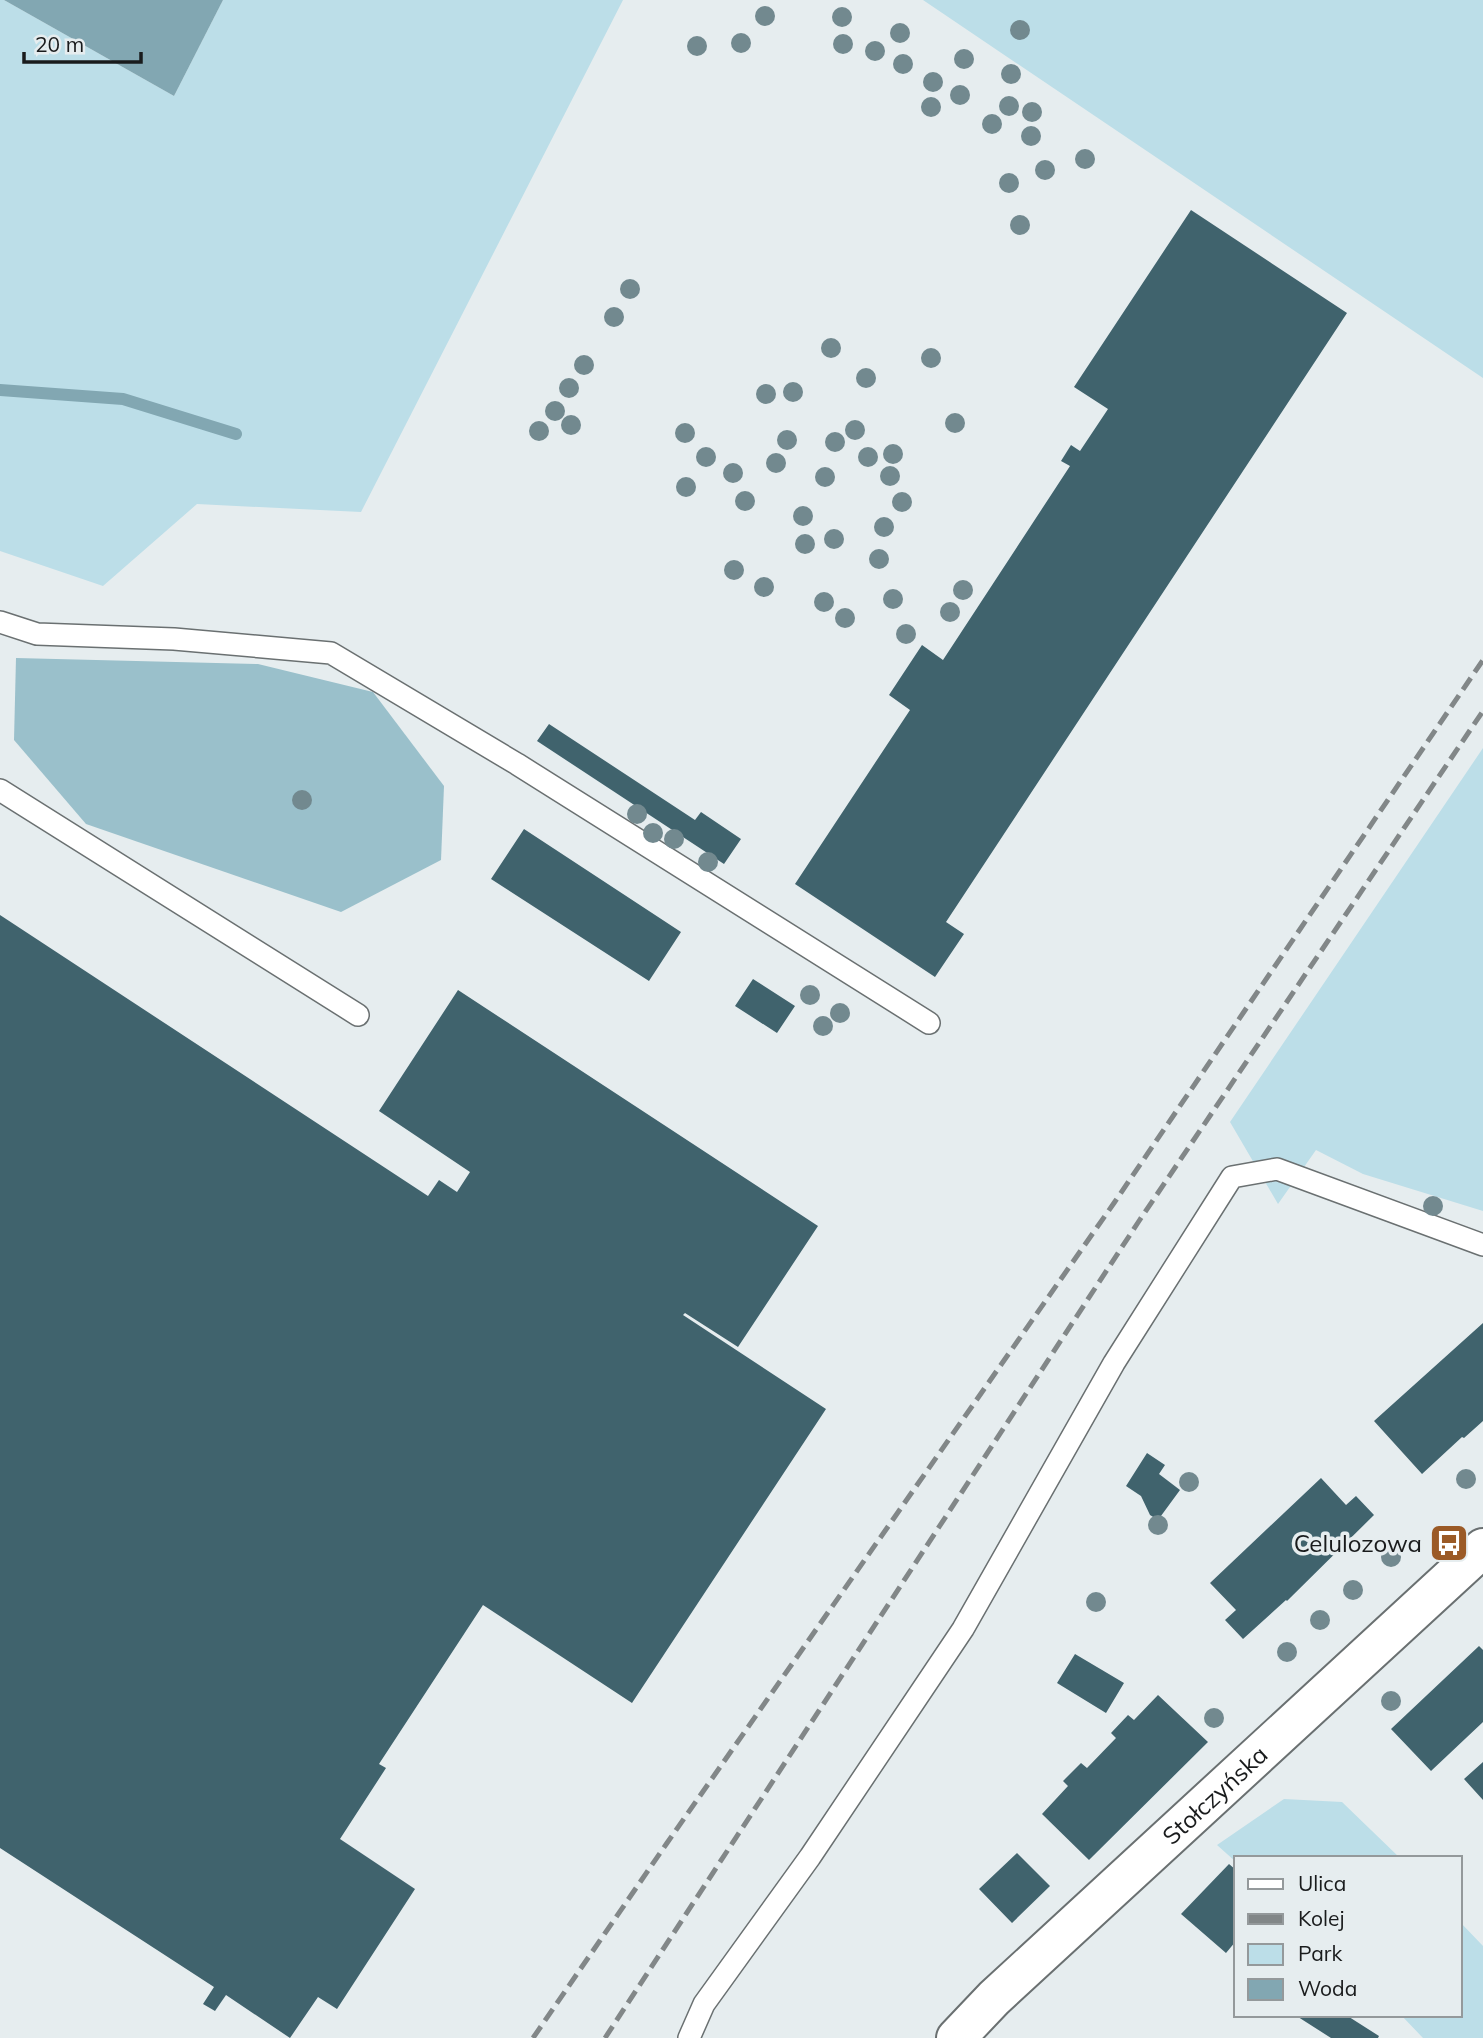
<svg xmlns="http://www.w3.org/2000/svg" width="1483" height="2038" font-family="Mulish,sans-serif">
	<rect width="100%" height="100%" fill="#e6edef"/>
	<path fill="#bcdee8" d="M0,0H4L174,96L223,0H623L361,512L197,504L103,586L0,551Z
		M923,0H1483V378Z
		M1483,748V1211L1363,1174L1316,1150L1278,1204L1230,1122Z
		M1284,1799L1342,1802L1400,1858H1236V1862L1217,1845Z
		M1460,1922L1483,1946V2038H1423L1401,2015H1460Z"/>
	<path fill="#9ac0cb" d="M16,658L258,664L373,692L444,786L441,860L341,912L86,824L14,740Z"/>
	<path fill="#82a7b2" d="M4,0H223L174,96Z"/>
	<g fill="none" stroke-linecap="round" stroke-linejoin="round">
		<path stroke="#82a7b2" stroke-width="12" d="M0,390L123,399L236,434"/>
	</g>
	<path fill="#40636d" d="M1191,210L1347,313L946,922L964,934L935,977L795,884L910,710L889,695L922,645L943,660L1070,466L1061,461L1071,445L1080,451L1108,409L1074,387Z
		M549,724L695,820L701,812L741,839L724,864L537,741Z
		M524,829L681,932L649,981L491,879Z
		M0,915L428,1196L439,1180L457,1192L470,1172L379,1111L458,990L818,1226L738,1347L685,1313L683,1315L826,1409L632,1703L483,1605L379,1764L386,1768L340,1839L415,1889L337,2009L318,1997L290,2038L226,1995L215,2011L203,2004L214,1987L0,1848Z
		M753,979L795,1006L777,1033L735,1006Z
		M1483,1323V1421L1464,1438L1462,1437L1422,1474L1374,1421Z
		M1147,1453L1165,1465L1159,1474L1180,1490L1158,1520L1150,1515L1141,1496L1126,1486Z
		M1321,1478L1346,1505L1356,1496L1374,1515L1287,1601L1286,1600L1243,1639L1225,1620L1236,1610L1210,1583Z
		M1479,1646L1483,1650V1722L1431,1771L1391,1729Z
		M1075,1654L1124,1683L1106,1713L1057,1683Z
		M1158,1695L1208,1742L1089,1860L1042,1814L1068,1786L1063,1781L1081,1763L1087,1768L1116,1738L1111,1733L1128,1715L1134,1720Z
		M1483,1762V1800L1464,1779Z
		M1017,1853L1050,1886L1012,1923L979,1889Z
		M1229,1864L1236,1870V1941L1226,1953L1181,1914Z
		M1295,2015H1346L1379,2036L1378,2038H1331Z"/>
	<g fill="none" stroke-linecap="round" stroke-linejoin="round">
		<g stroke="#6a7071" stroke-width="24">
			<path id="service" d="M0,622L37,634L174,639L331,653L517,764L929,1023
				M0,790L358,1015
				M689,2038L704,2004L810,1857L963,1629L1114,1363L1232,1177L1277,1169L1483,1245"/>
		</g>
		<g stroke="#6a7071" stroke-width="42">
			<g id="tertiary">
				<path id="s1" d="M956,2038L994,1998L1483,1548"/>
			</g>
		</g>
		<use href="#service" stroke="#fff" stroke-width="21"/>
		<use href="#tertiary" stroke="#fff" stroke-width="38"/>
		<path stroke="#828788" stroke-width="5" stroke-dasharray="14 7" stroke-linecap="butt" d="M533,2038L667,1843L1114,1203L1483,660
			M605,2038L1139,1221L1483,711"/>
	</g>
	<g fill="#72898f">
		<circle cx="765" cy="16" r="10"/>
		<circle cx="842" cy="17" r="10"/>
		<circle cx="1020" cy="30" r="10"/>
		<circle cx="900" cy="33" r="10"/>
		<circle cx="741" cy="43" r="10"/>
		<circle cx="843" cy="44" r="10"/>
		<circle cx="697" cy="46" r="10"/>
		<circle cx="875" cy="51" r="10"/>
		<circle cx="964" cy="59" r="10"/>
		<circle cx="903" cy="64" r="10"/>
		<circle cx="1011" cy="74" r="10"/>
		<circle cx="933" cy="82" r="10"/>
		<circle cx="960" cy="95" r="10"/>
		<circle cx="1009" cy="106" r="10"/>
		<circle cx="931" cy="107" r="10"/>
		<circle cx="1032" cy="112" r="10"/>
		<circle cx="992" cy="124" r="10"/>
		<circle cx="1031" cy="136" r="10"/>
		<circle cx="1085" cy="159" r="10"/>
		<circle cx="1045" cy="170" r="10"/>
		<circle cx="1009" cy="183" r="10"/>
		<circle cx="1020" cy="225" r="10"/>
		<circle cx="630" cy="289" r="10"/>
		<circle cx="614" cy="317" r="10"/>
		<circle cx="831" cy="348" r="10"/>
		<circle cx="931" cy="358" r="10"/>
		<circle cx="584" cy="365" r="10"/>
		<circle cx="866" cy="378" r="10"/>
		<circle cx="569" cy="388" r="10"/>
		<circle cx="793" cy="392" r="10"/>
		<circle cx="766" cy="394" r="10"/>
		<circle cx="555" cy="411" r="10"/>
		<circle cx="955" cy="423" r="10"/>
		<circle cx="571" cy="425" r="10"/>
		<circle cx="855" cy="430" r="10"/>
		<circle cx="539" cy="431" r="10"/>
		<circle cx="685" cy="433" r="10"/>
		<circle cx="787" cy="440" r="10"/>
		<circle cx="835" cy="442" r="10"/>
		<circle cx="893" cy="454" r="10"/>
		<circle cx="706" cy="457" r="10"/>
		<circle cx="868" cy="457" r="10"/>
		<circle cx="776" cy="463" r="10"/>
		<circle cx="733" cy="473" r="10"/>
		<circle cx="890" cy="476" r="10"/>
		<circle cx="825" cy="477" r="10"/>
		<circle cx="686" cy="487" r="10"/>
		<circle cx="745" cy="501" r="10"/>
		<circle cx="902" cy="502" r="10"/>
		<circle cx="803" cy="516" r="10"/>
		<circle cx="884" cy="527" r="10"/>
		<circle cx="834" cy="539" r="10"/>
		<circle cx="805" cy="544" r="10"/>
		<circle cx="879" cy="559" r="10"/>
		<circle cx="734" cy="570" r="10"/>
		<circle cx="764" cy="587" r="10"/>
		<circle cx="963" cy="590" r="10"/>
		<circle cx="893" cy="599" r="10"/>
		<circle cx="824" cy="602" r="10"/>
		<circle cx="950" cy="612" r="10"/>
		<circle cx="845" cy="618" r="10"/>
		<circle cx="906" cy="634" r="10"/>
		<circle cx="302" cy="800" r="10"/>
		<circle cx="637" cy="814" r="10"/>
		<circle cx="653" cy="833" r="10"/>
		<circle cx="674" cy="839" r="10"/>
		<circle cx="708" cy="862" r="10"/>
		<circle cx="810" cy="995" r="10"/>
		<circle cx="840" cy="1013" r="10"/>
		<circle cx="823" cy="1026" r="10"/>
		<circle cx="1433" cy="1206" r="10"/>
		<circle cx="1466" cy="1479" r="10"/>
		<circle cx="1189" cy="1482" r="10"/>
		<circle cx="1158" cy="1525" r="10"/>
		<circle cx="1391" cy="1557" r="10"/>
		<circle cx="1353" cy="1590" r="10"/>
		<circle cx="1096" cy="1602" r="10"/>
		<circle cx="1320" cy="1620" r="10"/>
		<circle cx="1287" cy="1652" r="10"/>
		<circle cx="1391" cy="1701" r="10"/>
		<circle cx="1214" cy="1718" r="10"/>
	</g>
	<defs>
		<g id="bus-square" transform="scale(2.0125)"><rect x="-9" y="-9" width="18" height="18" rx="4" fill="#9b5a26" stroke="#e6edef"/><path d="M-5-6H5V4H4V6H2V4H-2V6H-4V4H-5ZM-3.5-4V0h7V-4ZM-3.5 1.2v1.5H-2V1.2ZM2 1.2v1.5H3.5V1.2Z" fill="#fff"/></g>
	</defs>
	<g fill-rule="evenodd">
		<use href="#bus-square" x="1449" y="1543"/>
	</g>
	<g text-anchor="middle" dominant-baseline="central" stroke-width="7" stroke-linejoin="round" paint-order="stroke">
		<g font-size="24" fill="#191b1c" stroke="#e6edef" text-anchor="end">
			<text x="1422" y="1543">Celulozowa</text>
		</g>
		<g font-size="24" fill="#191b1c" stroke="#e6edef">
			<text stroke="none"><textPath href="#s1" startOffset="355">Stołczyńska</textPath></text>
		</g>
	</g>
	<rect x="1234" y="1856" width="228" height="161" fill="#e6edef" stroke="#94999b" stroke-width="2"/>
	<rect x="1248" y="1879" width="35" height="10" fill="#ffffff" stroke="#94999b" stroke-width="2"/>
	<text x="1298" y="1891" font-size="21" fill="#191b1c">Ulica</text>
	<rect x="1248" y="1914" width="35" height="10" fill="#828788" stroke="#94999b" stroke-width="2"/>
	<text x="1298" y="1926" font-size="21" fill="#191b1c">Kolej</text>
	<rect x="1248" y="1944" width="35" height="21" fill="#bcdee8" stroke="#94999b" stroke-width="2"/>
	<text x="1298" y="1961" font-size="21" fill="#191b1c">Park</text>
	<rect x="1248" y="1979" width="35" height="21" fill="#82a7b2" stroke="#94999b" stroke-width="2"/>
	<text x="1298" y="1996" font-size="21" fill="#191b1c">Woda</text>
	<path d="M24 52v10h117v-10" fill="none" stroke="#191b1c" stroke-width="3.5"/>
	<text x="35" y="52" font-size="21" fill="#191b1c" stroke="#e6edef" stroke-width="5" paint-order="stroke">20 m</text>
</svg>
